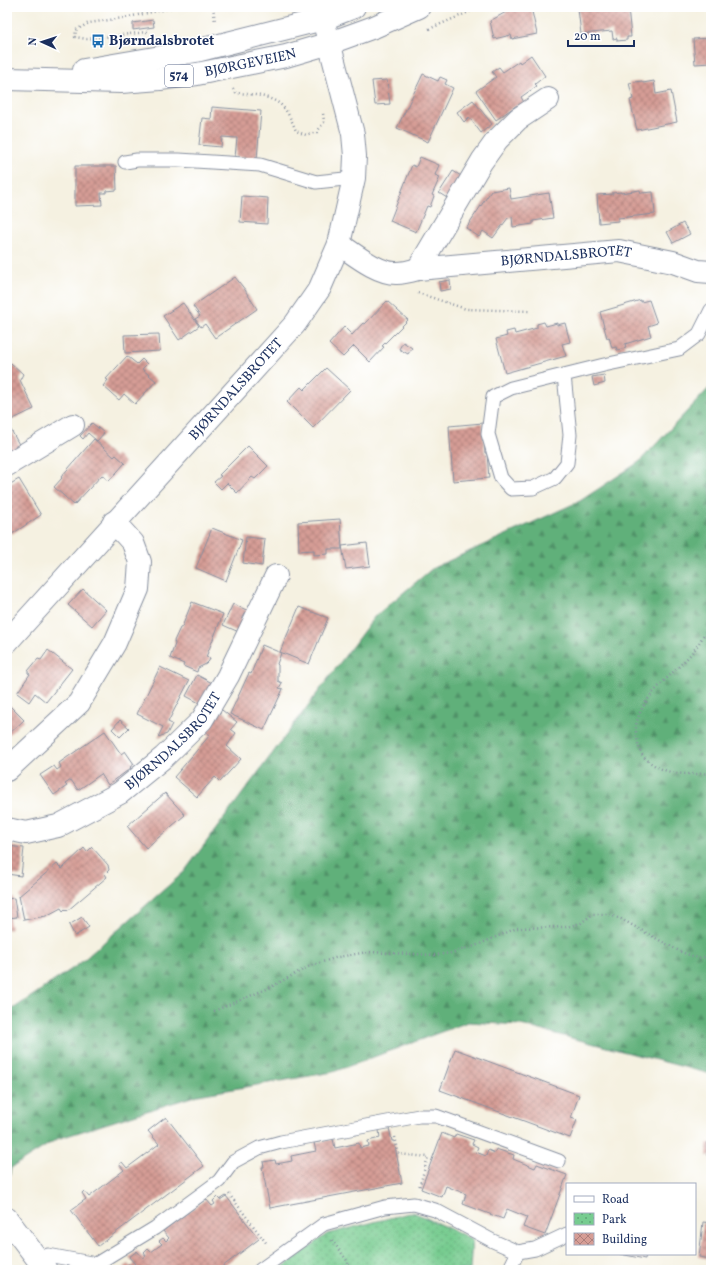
<svg xmlns="http://www.w3.org/2000/svg" width="718" height="1277" font-family="Vollkorn,serif">
	<defs>
		<pattern id="forest-firs" width="22" height="20" patternUnits="userSpaceOnUse"><rect width="22" height="20" fill="#61b07a"/><path d="M5 1l3.5 6h-7zM16 11l3.5 6h-7z" fill="#4f9067"/></pattern>
		<pattern id="park-dots" width="8" height="8" patternUnits="userSpaceOnUse"><rect width="8" height="8" fill="#77cc90"/><path d="M2 2h.1M6 6h.1" fill="none" stroke="#61a679" stroke-width="1.8" stroke-linecap="round"/></pattern>
		<pattern id="building-cross-hatch" width="8" height="8" patternUnits="userSpaceOnUse"><rect width="8" height="8" fill="#d69d95"/><path d="M0 0l8 8M0 8l8-8" fill="none" stroke="#ad807d"/></pattern>
	</defs>
	<rect width="100%" height="100%" fill="#fff"/>
	<filter id="ink" filterUnits="userSpaceOnUse"><feTurbulence type="fractalNoise" baseFrequency=".025" numOctaves="2"/><feDisplacementMap in="SourceGraphic" scale="8" xChannelSelector="R" yChannelSelector="G"/><feConvolveMatrix kernelMatrix="1 2 1 2 8 2 1 2 1" color-interpolation-filters="sRGB"/></filter>
	<filter id="wash" filterUnits="userSpaceOnUse"><feTurbulence type="fractalNoise" baseFrequency=".012" numOctaves="4" result="noise"/><feDisplacementMap in="SourceGraphic" scale="16" xChannelSelector="R" yChannelSelector="G"/><feGaussianBlur stdDeviation="0.9" result="paint"/><feColorMatrix in="noise" values="0 0 0 0 0 0 0 0 0 0 0 0 0 0 0 0 0 1.4 0 .05"/><feComposite in="paint" operator="in"/></filter>
	<g filter="url(#wash)">
		<rect width="100%" height="100%" fill="#f5f1e1"/>
		<path fill="url(#forest-firs)" stroke="#3e706c" d="M711,386V1074L521,1025L468,1022L333,1072L198,1095L57,1139L11,1168L7,1188V1013L79,964L184,872L374,617L433,568L580,501L639,462Z"/>
		<path fill="url(#park-dots)" stroke="#497e77" d="M413,1212L472,1239L470,1270H279L327,1234Z"/>
		<g id="blocks">
			<path fill="url(#building-cross-hatch)" d="M522,7H531L537,34L512,39L511,35L494,39L490,21L506,12V11Z
				M600,7H628L631,37H627V40L617,41V38L613,39L612,31L581,34L578,9Z
				M153,20L154,27L133,30V23Z
				M711,38V63L695,64L693,39Z
				M531,55L545,76L535,84L537,86L521,97L526,106L520,110L517,105L496,120L476,91L496,77L492,72L499,67L503,72L519,61L520,63Z
				M423,74L438,81L440,77L447,80L445,84L453,88L428,142L397,128Z
				M387,80L390,104L375,105L372,81Z
				M642,81L643,83L654,81L656,94L671,91L677,122L637,130L630,100L633,99L629,83Z
				M473,100L492,124L481,133L469,117L464,122L457,112Z
				M212,107L261,111L257,159L235,157L237,138L222,137L221,147L199,145L202,118L211,119Z
				M420,157L439,165L435,175L440,177L432,195L434,196L430,207L427,206L416,232L390,221L412,165L416,167Z
				M75,166H116L117,190L106,191V193H101L102,205L75,206Z
				M453,171L466,179L452,201L439,193Z
				M509,188L511,199L549,193L553,218L533,221V224L513,227L512,217L508,218L493,238L483,231L479,237L466,228L491,191Z
				M640,190L641,193L653,192L655,214L618,218V221L599,223L597,195L613,194L612,193L621,192V193Z
				M242,196L268,198L267,224L240,222Z
				M683,223L690,234L673,243L667,232Z
				M235,277L246,291V292L257,309L215,338L205,324L201,327L195,319L200,316L193,306Z
				M450,280L451,289L440,291L439,282Z
				M641,300V302L649,300L657,323L648,326L651,336L625,344L626,348L617,350L616,347L612,348L609,337L607,338L600,312Z
				M387,301L408,320L382,346L384,347L370,362L354,346L343,357L329,344L344,327L352,335L363,323L365,324Z
				M183,303L199,326L179,340L163,316Z
				M544,322L546,326L557,323V325L565,323L570,342L562,344L566,356L505,373L496,339L507,336L506,332L514,330L515,334L537,328V324Z
				M159,334L160,351L125,353L124,335Z
				M403,342L412,348L408,354L399,349Z
				M127,356L137,364L142,359L147,364L142,369L156,381L135,404L124,394L119,400L103,386L108,380L106,379Z
				M11,363L23,374L20,380L34,409L7,422V367Z
				M326,368L350,390L313,428L287,402L301,387L304,390Z
				M604,375L605,383L594,386L592,377Z
				M92,423L104,433L97,441L88,433L83,439L80,436Z
				M483,423L485,453H487L489,478L453,481L449,426Z
				M11,430L22,450L7,458V432Z
				M94,439L114,457L116,455L125,463L109,481L102,475L74,505L54,487L62,478L61,477Z
				M248,446L268,466L255,479L252,477L237,493L227,483L221,489L214,482L221,476L219,475Z
				M19,479L41,515L12,534L7,527V486Z
				M340,519L342,549H328V554L314,555V550L299,551L298,522Z
				M212,528L242,540L226,581L196,568Z
				M246,537L265,539L262,566L243,563Z
				M367,543L370,566L346,569L342,546Z
				M83,589L106,610L92,626L68,605Z
				M192,602L223,614L206,657L210,658L209,661L206,664L198,668L197,672L183,666L184,664L170,658L175,644L174,641L180,628L182,627Z
				M233,604L251,612L241,633L223,625Z
				M299,607L328,618L309,664L280,652Z
				M262,645L281,653L277,664L278,665V681L282,683L279,688L283,689L264,730L230,714L249,673L251,674Z
				M48,650L72,669L46,702L35,693L29,702L17,693L30,674L28,673V671L38,659L41,660Z
				M160,667L189,681L168,722L172,724L167,734L158,737L163,727L137,714Z
				M197,675L214,684L203,705L186,696Z
				M7,703L24,720L7,736Z
				M222,710L237,722L231,729L236,733L227,746L241,759L220,782L215,777L197,797L174,777L210,735L205,731Z
				M120,720L129,728L120,737L112,729Z
				M105,731L121,754L125,751L134,764L130,767L131,768L108,785L101,774L78,790L71,780L65,784L67,786L54,795L40,775L54,766L57,770L61,767L59,763Z
				M165,793L185,815L146,848L127,826Z
				M8,846L24,848L21,876L7,874Z
				M92,847L108,865L109,870L105,874L107,877L67,911L65,909L63,911L61,908L46,916L24,920L19,896L57,864L62,869L84,848L87,852Z
				M14,898L17,917L9,918L11,929L7,930V899Z
				M82,917L89,927L75,936L69,925Z
				M455,1049L579,1095L571,1118L577,1120L570,1138L440,1090Z
				M166,1117L204,1166L98,1246L71,1210L86,1199L82,1193L84,1191L89,1197L124,1170L119,1164L122,1162L127,1168L159,1144L148,1131Z
				M389,1128L392,1141H394L402,1183L270,1208L262,1167H264L263,1162L275,1160L276,1164L292,1161L291,1156L316,1151L314,1143L333,1139L335,1148L359,1143L360,1148L369,1146L368,1141L380,1138L379,1130Z
				M442,1133L454,1138L456,1134L474,1140L472,1144L478,1147L476,1152L486,1156L488,1150L495,1153L496,1149L514,1155L513,1159L535,1168L537,1164L567,1175L545,1235L523,1227L527,1217L507,1209L503,1219L463,1204L466,1194L446,1186L442,1197L421,1189Z
				M707,1143H711V1156H707Z
				M226,1196L259,1239L218,1270H127L124,1267L129,1264L131,1267L135,1264L129,1257L137,1251L143,1258L146,1256L144,1253L148,1249L151,1252L162,1244L159,1241L163,1238L166,1241L169,1238L163,1231L206,1199L212,1206L215,1204L213,1201L217,1197L220,1200Z
				M703,1222L711,1223V1259L699,1257Z
				M620,1254H646L645,1259Z"/>
		</g>
	</g>
	<g filter="url(#ink)">
		<use href="#blocks" fill-opacity="0" stroke="#8890a0" stroke-width="1"/>
		<g fill="none" stroke-linecap="round" stroke-linejoin="round">
			<g stroke="#8890a0" stroke-width="15">
				<path id="service" d="M125,162L137,160H179L260,165L316,182L354,178
					M564,375L570,435L567,463L555,478L533,488L511,489L501,478L488,434L491,411L493,397L511,388L604,365L679,349L699,334L711,310
					M518,1252L535,1249L567,1234
					M39,1260L48,1255L96,1264L155,1228L219,1181L233,1162L259,1148L281,1142L419,1116H436L559,1161
					M260,1270L324,1224L385,1207L414,1204L435,1210L493,1241L518,1252L509,1270"/>
			</g>
			<g stroke="#8890a0" stroke-width="24">
				<g id="minor">
					<path id="s1" d="M339,244C354,254 378,274 397,273C404,273 411,271 418,269L619,251L673,262L698,271L711,272"/>
					<path d="M418,269L482,161L497,140L518,119L548,99"/>
					<path d="M7,465L73,425"/>
					<path id="s2" d="M7,642L295,324L320,288L339,244L354,178L355,156L353,134L323,19"/>
					<path d="M7,770L79,703L115,643L138,589L140,562L133,543L114,522"/>
					<path id="s3" d="M7,829L26,833L58,826L120,793L164,757L202,720L228,676L276,576"/>
					<path d="M7,1219L46,1270"/>
				</g>
			</g>
			<g stroke="#8890a0" stroke-width="24">
				<g id="primary">
					<path d="M84,70L196,51L323,19L354,7"/>
					<path id="s4" d="M7,79L121,82L160,79L197,74L286,56L330,43L374,27L419,7"/>
				</g>
			</g>
			<path stroke="#8890a0" stroke-width="2.5" stroke-dasharray="1 3" stroke-linecap="butt" d="M213,7L215,22
				M429,29L469,12L476,7
				M147,32L87,39L75,37L76,30L89,23L123,18L177,7
				M233,89L236,93C249,94 265,95 277,102C286,107 292,121 296,131L306,135L317,132L324,122L323,113
				M418,293L466,309L529,311
				M711,621C705,633 699,645 690,655C670,678 629,705 637,739C639,747 639,752 645,758C664,776 687,775 711,773
				M214,1011L269,988L310,966L338,957L368,952L435,955L451,953L475,946L517,928L567,927L581,923L593,914H607L621,919L681,952L698,958L711,956
				M395,1137L399,1154L428,1157L419,1188
				M229,1194L267,1244
				M332,1240L348,1262V1270"/>
			<use href="#service" stroke="#fff" stroke-width="13"/>
			<use href="#minor" stroke="#fff" stroke-width="22"/>
			<use href="#primary" stroke="#fff" stroke-width="22"/>
		</g>
	</g>
	<defs>
		<g id="bus-bare" transform="scale(1.08)"><path d="M-5-6H5V4H4V6H2V4H-2V6H-4V4H-5ZM-3.5-4V0h7V-4ZM-3.5 1.2v1.5H-2V1.2ZM2 1.2v1.5H3.5V1.2Z" fill="#1f6fb2" stroke="#fff" stroke-width="2.5" paint-order="stroke"/></g>
	</defs>
	<g fill-rule="evenodd">
		<use href="#bus-bare" x="98" y="41"/>
	</g>
	<g text-anchor="middle" dominant-baseline="central" stroke-width="3" stroke-linejoin="round" paint-order="stroke">
		<rect fill="#fff" stroke="#5f6d8e" stroke-width="1" x="165" y="65" width="28" height="22" rx="3"/>
		<g font-size="13" font-weight="bold" fill="#1b2f5e">
			<text x="179" y="76">574</text>
		</g>
		<g font-size="14" font-weight="bold" fill="#1b2f5e" stroke="#fff" text-anchor="start">
			<text x="109" y="41">Bjørndalsbrotet</text>
		</g>
		<g font-size="14" fill="#1b2f5e" stroke="#fff">
			<text stroke="none"><textPath href="#s4" startOffset="245">BJØRGEVEIEN</textPath></text>
			<text stroke="none"><textPath href="#s1" startOffset="236">BJØRNDALSBROTET</textPath></text>
			<text stroke="none"><textPath href="#s2" startOffset="341">BJØRNDALSBROTET</textPath></text>
			<text stroke="none"><textPath href="#s3" startOffset="197">BJØRNDALSBROTET</textPath></text>
		</g>
	</g>
	<rect width="718" height="1277" fill="none" stroke="#fff" stroke-width="24"/>
	<rect x="566" y="1183" width="130" height="72" fill="#ffffff" stroke="#a4acbf"/>
	<rect x="574" y="1196" width="20" height="6" fill="#ffffff" stroke="#a4acbf"/>
	<text x="602" y="1203" font-size="12" fill="#1b2f5e">Road</text>
	<rect x="574" y="1213" width="20" height="12" fill="url(#park-dots)" stroke="#a4acbf"/>
	<text x="602" y="1223" font-size="12" fill="#1b2f5e">Park</text>
	<rect x="574" y="1233" width="20" height="12" fill="url(#building-cross-hatch)" stroke="#a4acbf"/>
	<text x="602" y="1243" font-size="12" fill="#1b2f5e">Building</text>
	<g transform="translate(42 42) rotate(273)" stroke="#ffffff" stroke-width="3" paint-order="stroke">
	<path d="M0-3L7 15L0 10L-7 15Z" fill="#1b2f5e"/>
	<text y="-6" font-size="11" font-weight="bold" text-anchor="middle" fill="#1b2f5e">N</text>
	</g>
	<path d="M568 40v6h66v-6" fill="none" stroke="#1b2f5e" stroke-width="2"/>
	<text x="574" y="40" font-size="12" fill="#1b2f5e" stroke="#ffffff" stroke-width="3" paint-order="stroke">20 m</text>
</svg>
